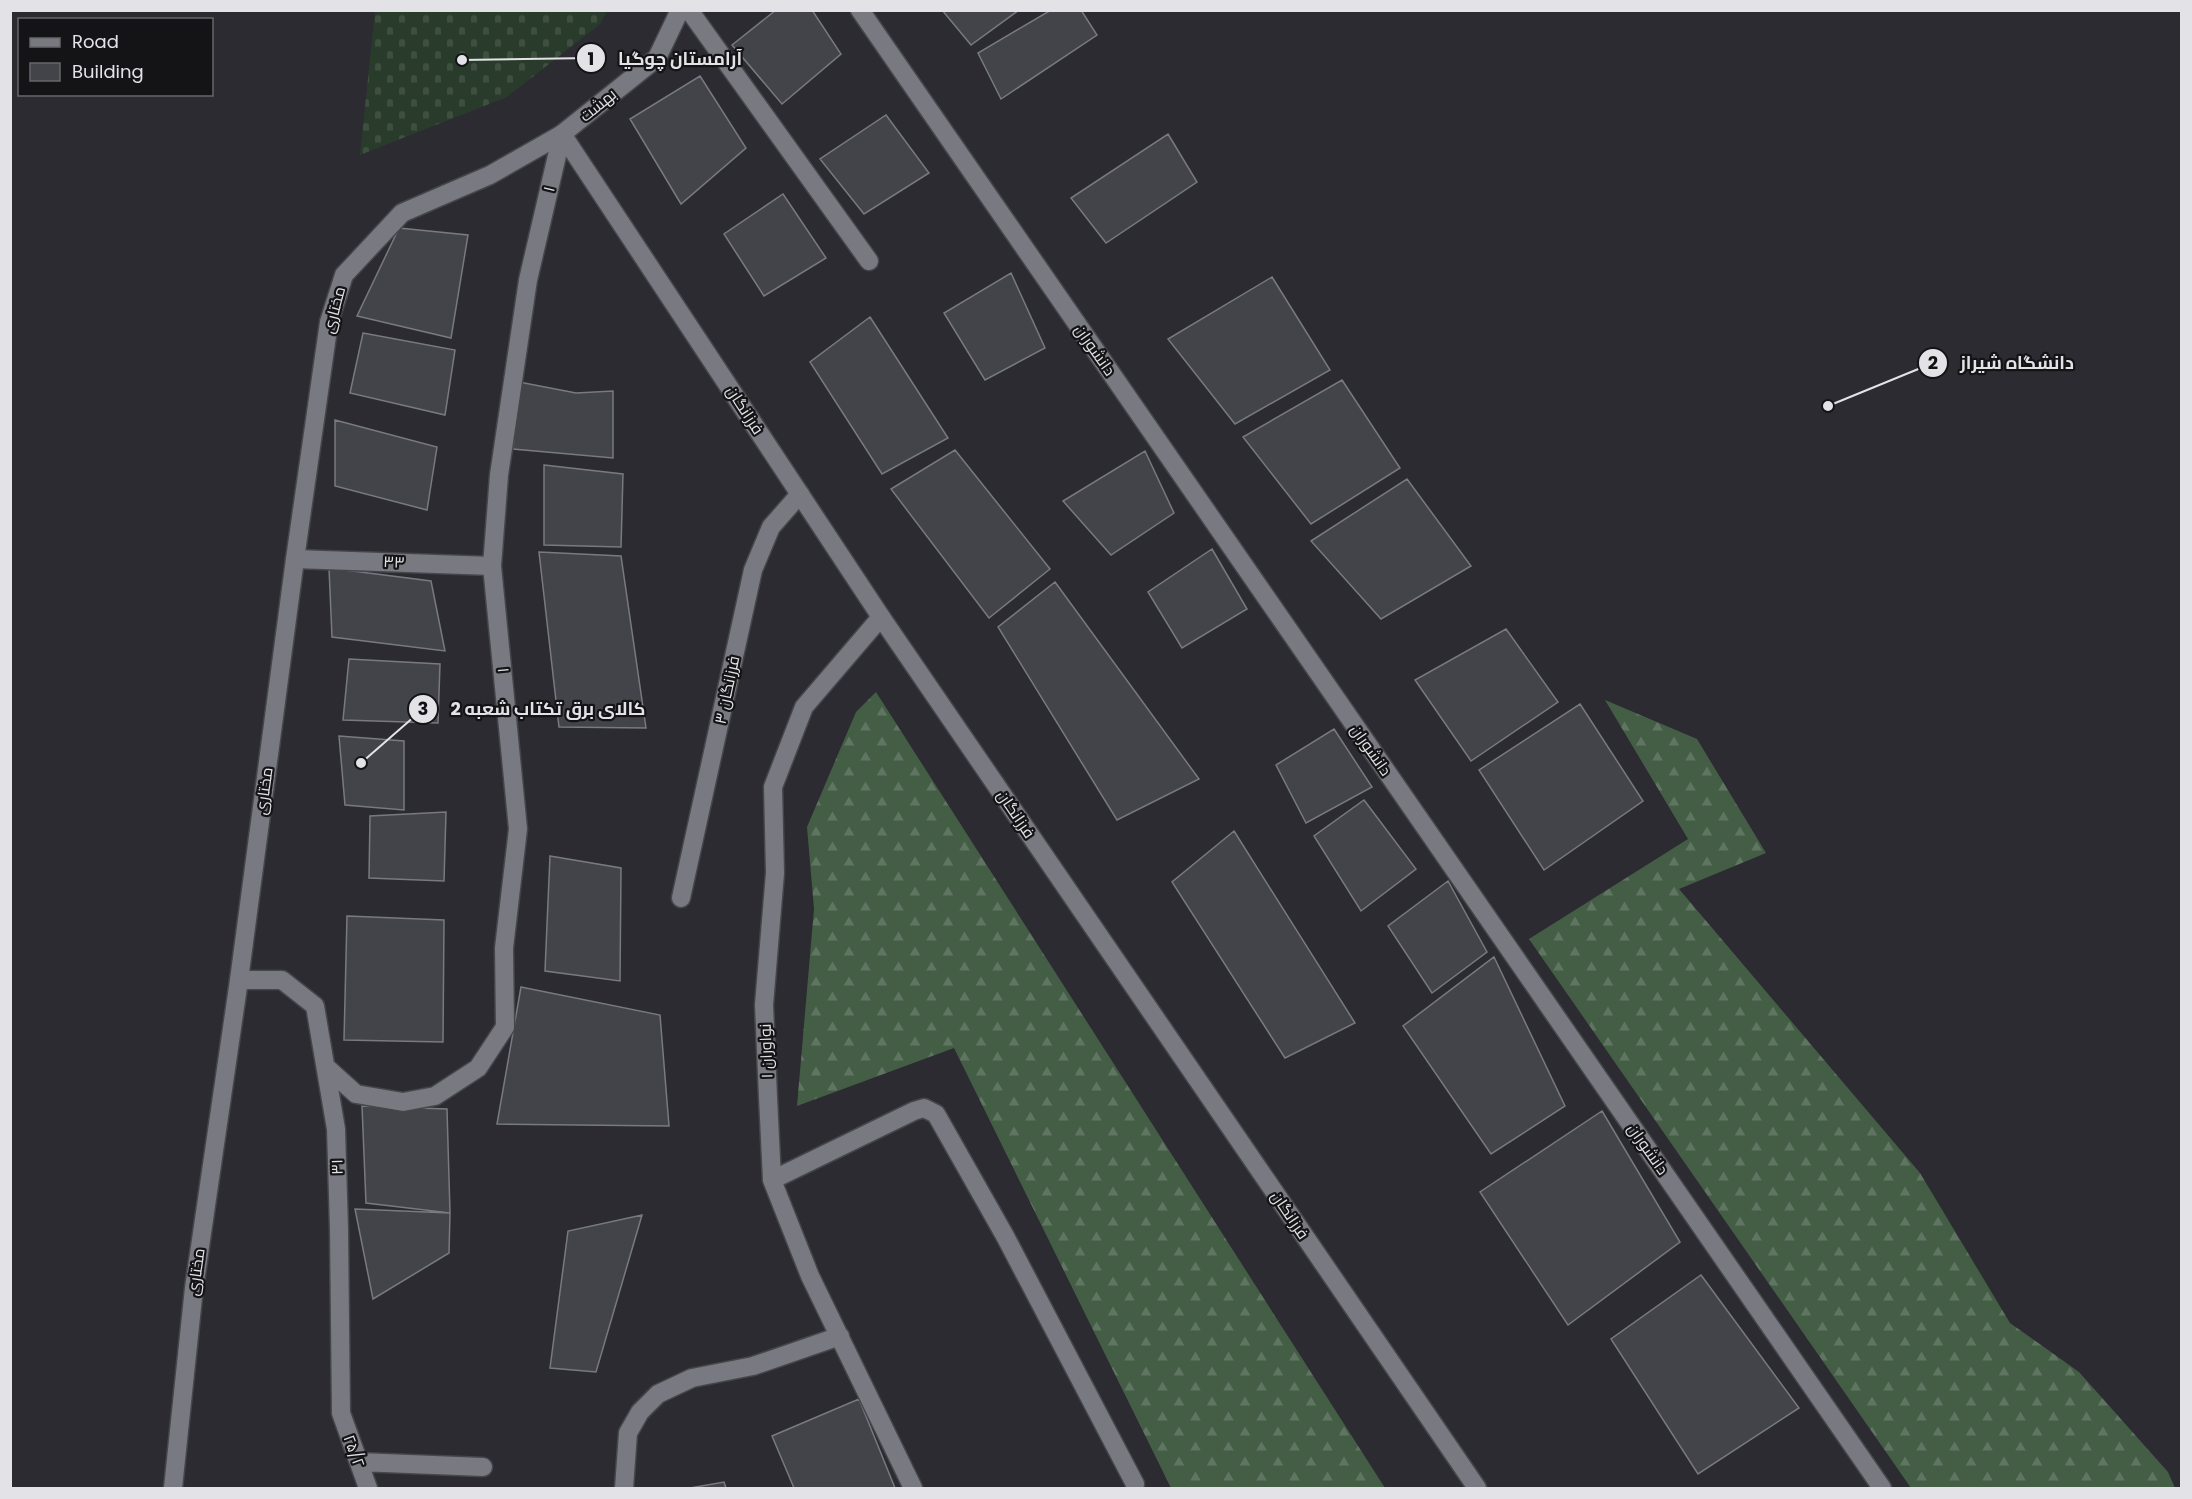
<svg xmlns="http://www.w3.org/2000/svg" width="2192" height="1499" font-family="Poppins,Cairo,sans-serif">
	<defs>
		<pattern id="forest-firs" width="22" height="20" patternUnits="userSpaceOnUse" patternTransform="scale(1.5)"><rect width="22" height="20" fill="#445e46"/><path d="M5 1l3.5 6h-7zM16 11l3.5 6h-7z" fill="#5f7561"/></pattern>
		<pattern id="cemetery-stones" width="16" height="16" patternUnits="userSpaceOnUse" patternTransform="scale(1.5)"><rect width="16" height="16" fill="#293c2b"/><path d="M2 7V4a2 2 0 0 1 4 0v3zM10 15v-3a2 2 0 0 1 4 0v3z" fill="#3e4f40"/></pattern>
	</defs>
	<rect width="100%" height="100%" fill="#2b2b31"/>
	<path fill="url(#forest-firs)" d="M876,692L1385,1488H1171L954,1048L797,1106L814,909L807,827L856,712Z
		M1605,700L1697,739L1766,853L1679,889L1920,1173L2010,1323L2079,1372L2168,1472L2175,1488H1911L1529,939L1688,839Z"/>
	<path fill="url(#cemetery-stones)" d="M375,10H607V11L600,24L507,97L360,155Z"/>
	<path fill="#43434a" stroke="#797a81" stroke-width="1.5" d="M776,10H812L841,54L782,104L732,45Z
		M942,10H1019L971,45Z
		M1051,10H1081L1097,35L1001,99L978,53Z
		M700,76L746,148L681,204L630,119Z
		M886,115L929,173L864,214L820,159Z
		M1168,134L1197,182L1106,243L1071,198Z
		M783,194L826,258L764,296L724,234Z
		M399,228L468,235L451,338L357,316Z
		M1011,273L1045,348L985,380L944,313Z
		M1272,277L1330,370L1235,424L1168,339Z
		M870,317L948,438L882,474L810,362Z
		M363,333L455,350L445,415L350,393Z
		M1342,380L1400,468L1311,524L1243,437Z
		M519,382L576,393L613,391V458L513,449Z
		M335,420L437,447L427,510L335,486Z
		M955,450L1050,569L989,618L891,489Z
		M1145,451L1174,513L1111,555L1063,501Z
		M544,465L623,474L621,547L544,545Z
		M1407,479L1471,566L1381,619L1311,541Z
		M1212,549L1247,609L1182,648L1148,592Z
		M539,552L621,556L646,728L559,727Z
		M329,568L431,581L445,651L332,637Z
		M1055,582L1199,779L1117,820L998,627Z
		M1506,629L1558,702L1471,761L1415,680Z
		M349,659L440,664L438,723L343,720Z
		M1580,704L1643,801L1544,870L1479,770Z
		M1334,729L1372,787L1306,823L1276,765Z
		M339,736L404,741V810L345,805Z
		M1364,800L1416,869L1361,911L1314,836Z
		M446,812L444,881L369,878L370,816Z
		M1234,831L1355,1023L1285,1058L1172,882Z
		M550,856L621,868L620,981L545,971Z
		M1448,881L1487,952L1432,993L1388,926Z
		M347,916L444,920L443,1042L344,1040Z
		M1494,957L1565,1106L1491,1154L1403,1026Z
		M521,987L660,1015L669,1126L497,1124Z
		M362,1106L447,1109L450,1213L366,1203Z
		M1602,1111L1680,1242L1568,1325L1480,1192Z
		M355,1209L450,1213L449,1253L373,1299Z
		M642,1215L596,1372L550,1368L568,1231Z
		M1701,1275L1799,1408L1698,1474L1611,1339Z
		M859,1399L895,1488H794L772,1436Z
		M724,1482L726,1488H690Z"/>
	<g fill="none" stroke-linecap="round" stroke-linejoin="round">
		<g stroke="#45464a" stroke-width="21">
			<path id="street" d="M689,10L869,261
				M860,10L1882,1488
				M295,559L492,566
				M881,617L804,707L773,787L775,873L764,1005L768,1097L772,1180L810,1276L913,1488
				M681,898L753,570L771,527L800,494
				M239,980H282L315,1006L336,1129L339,1229L341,1413L368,1488
				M326,1067L356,1094L403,1102L435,1096L478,1068L505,1027L504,948L518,829L492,566L499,475L528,280L562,134
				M772,1180L914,1111L924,1108L936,1114L1005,1236L1135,1484
				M359,1462L483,1467
				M624,1488L628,1433L640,1412L658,1394L692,1378L753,1366L840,1336"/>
		</g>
		<g stroke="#45464a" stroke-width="21">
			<path id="secondary" d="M562,134L881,617L1477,1488
				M173,1488L194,1288L239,980L295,559L329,322L344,275L402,213L490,175L562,134L657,58L680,10"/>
		</g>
		<use href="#street" stroke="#787981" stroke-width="18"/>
		<use href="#secondary" stroke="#787981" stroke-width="18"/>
	</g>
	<g text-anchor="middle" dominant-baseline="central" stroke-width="4.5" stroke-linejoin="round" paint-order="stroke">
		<g font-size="16" fill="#e3e3e7" stroke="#141417">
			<text transform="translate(598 105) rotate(-39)">بهشت</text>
			<text transform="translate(549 189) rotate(-77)">۱</text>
			<text transform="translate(334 310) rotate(-75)">مختاری</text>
			<text transform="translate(1095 350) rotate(55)">دانشوران</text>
			<text transform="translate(745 410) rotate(57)">فرزانگان</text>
			<text transform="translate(394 562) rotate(2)">۳۳</text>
			<text transform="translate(503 670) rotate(-96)">۱</text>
			<text transform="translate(727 690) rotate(-78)">فرزانگان ۳</text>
			<text transform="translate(1371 750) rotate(55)">دانشوران</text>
			<text transform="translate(264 791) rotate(-82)">مختاری</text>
			<text transform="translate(1016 814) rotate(56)">فرزانگان</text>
			<text transform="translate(766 1051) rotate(-92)">نواوران ۱</text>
			<text transform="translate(1648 1149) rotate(55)">دانشوران</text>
			<text transform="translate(337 1167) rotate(-92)">۳۱</text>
			<text transform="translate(1290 1215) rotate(56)">فرزانگان</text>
			<text transform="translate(196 1272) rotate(-82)">مختاری</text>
			<text transform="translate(354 1451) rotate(70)">۲۵/۲</text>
		</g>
	</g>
	<path fill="none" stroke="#e3e3e7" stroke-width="2" d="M462 60L591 58M1828 406L1933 363M361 763L423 709"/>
	<g fill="#e3e3e7" stroke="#141417" stroke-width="2">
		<circle cx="462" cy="60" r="6"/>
		<circle cx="1828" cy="406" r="6"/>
		<circle cx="361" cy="763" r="6"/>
		<circle cx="591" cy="58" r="15"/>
		<circle cx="1933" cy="363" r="15"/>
		<circle cx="423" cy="709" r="15"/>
	</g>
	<g font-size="18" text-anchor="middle" font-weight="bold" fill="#111">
		<text x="591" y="65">1</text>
		<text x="1933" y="369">2</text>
		<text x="423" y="715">3</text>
	</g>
	<g font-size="18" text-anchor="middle" font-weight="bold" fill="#e3e3e7" stroke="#141417" stroke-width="4.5" stroke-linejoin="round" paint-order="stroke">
		<text x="680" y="65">آرامستان چوگیا</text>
		<text x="2017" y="369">دانشگاه شیراز</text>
		<text x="548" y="715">کالای برق تکتاب شعبه 2</text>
	</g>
	<rect width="2192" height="1499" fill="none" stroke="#e3e3e7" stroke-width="24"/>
	<rect x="18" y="18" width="195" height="78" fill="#141417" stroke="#67676a" stroke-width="1.5"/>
	<rect x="30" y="38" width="30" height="9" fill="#787981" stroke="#67676a" stroke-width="1.5"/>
	<text x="72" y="48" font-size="18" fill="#e3e3e7">Road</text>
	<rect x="30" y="63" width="30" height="18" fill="#43434a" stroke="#67676a" stroke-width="1.5"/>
	<text x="72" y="78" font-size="18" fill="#e3e3e7">Building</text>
</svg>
